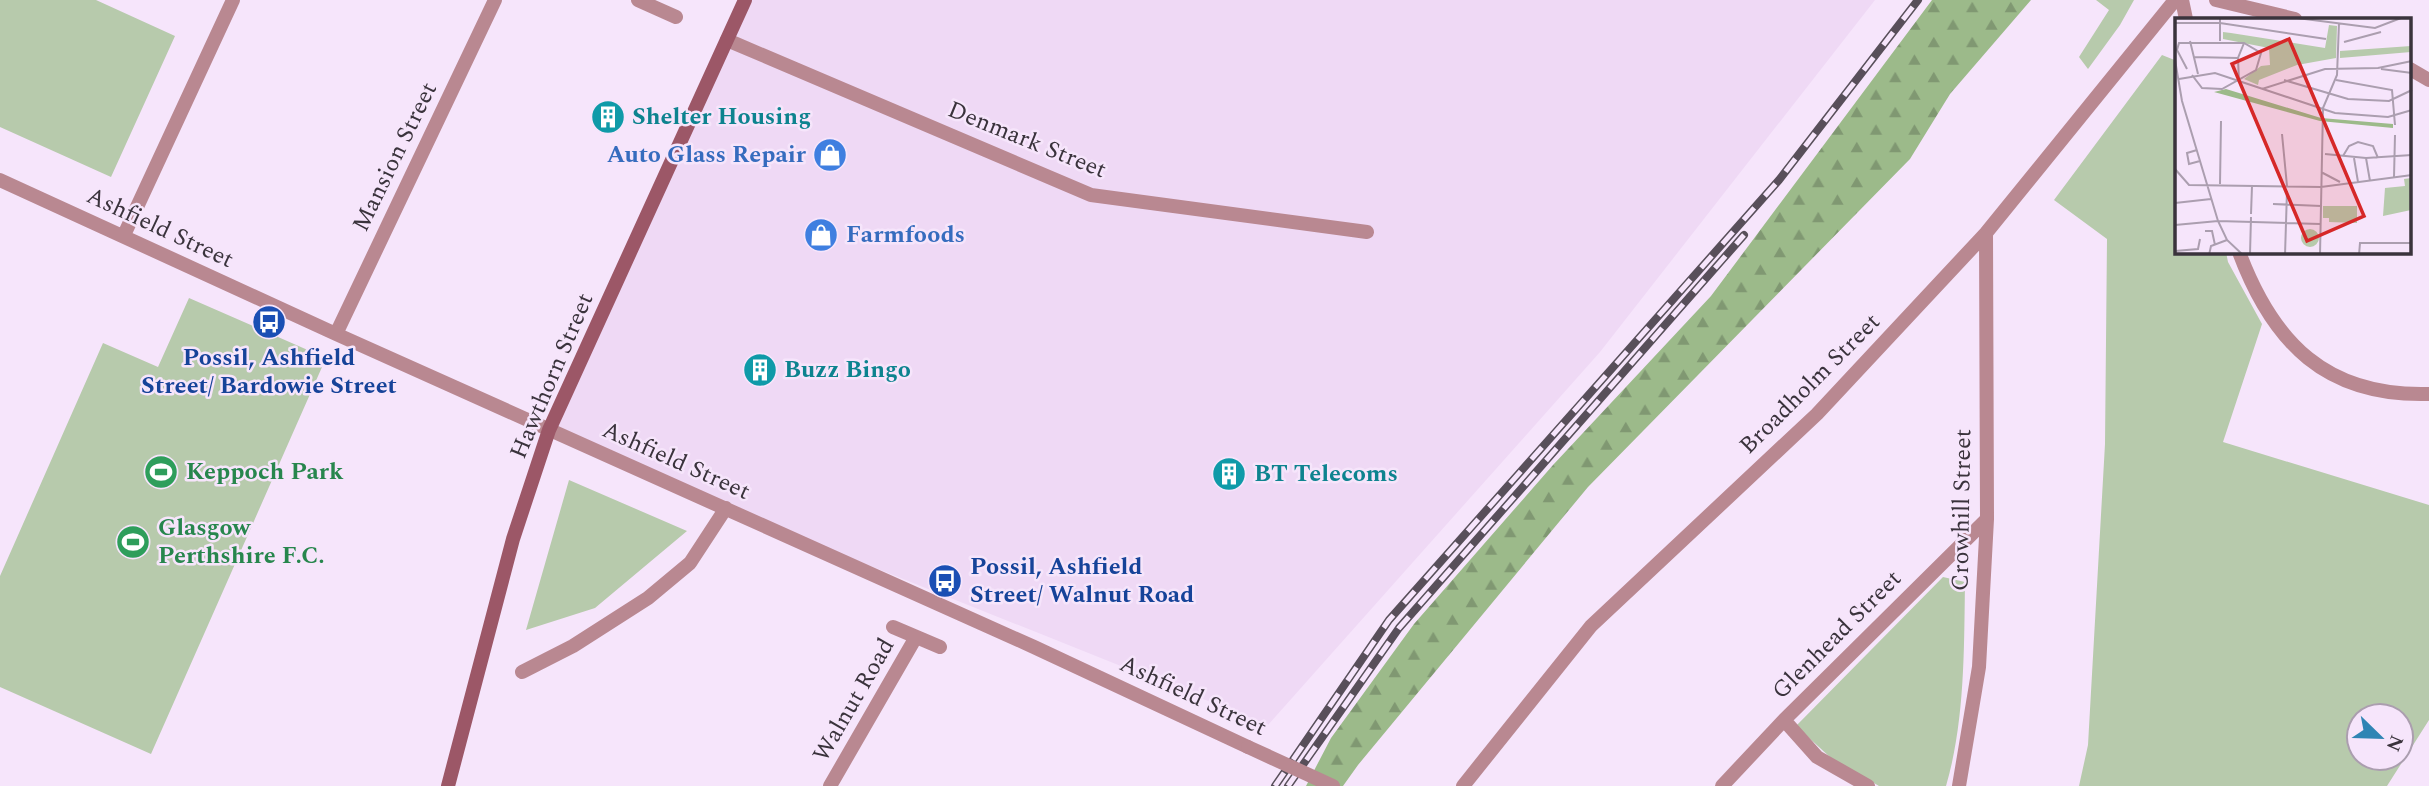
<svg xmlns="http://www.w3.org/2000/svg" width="2429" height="786" font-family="Spectral,serif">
	<defs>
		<pattern id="forest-firs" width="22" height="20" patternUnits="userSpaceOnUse" patternTransform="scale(1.75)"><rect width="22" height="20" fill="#9cba8a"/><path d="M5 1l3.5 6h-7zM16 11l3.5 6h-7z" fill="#809872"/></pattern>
	</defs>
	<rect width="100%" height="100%" fill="#f6e5fb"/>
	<path fill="#efd9f5" d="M745,0H1875L1600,352L1268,725L726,508L549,430Z"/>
	<path fill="#b7caac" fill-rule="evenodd" d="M0,0H96L175,36L111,177L0,127Z
		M2096,0H2134L2120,25L2088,69L2079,57L2109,10Z
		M2162,55L2177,61V252H2226L2228,262L2262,324L2223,442L2429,505V720L2387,786H2079L2088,745L2105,444L2107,239L2054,200ZM2359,716H2401V758H2359Z
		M189,298L326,358L151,754L0,687V576L103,343L158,367Z
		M569,480L687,531L595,608L526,630Z
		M1943,577L1965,582C1964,649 1965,721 1946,786H1879L1831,758L1796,726Z"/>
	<path fill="url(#forest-firs)" d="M1932,0H2031L1950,94L1910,159L1588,487L1358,765L1343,786H1306L1331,738L1414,624L1553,465L1711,296Z"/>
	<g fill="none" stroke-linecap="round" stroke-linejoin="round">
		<path stroke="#b98891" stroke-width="14" d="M638,0L676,17
			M2182,0L2186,19
			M2216,0L2295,19
			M727,40L1091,195L1367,232
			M2410,69L2429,80
			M0,180L336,334L1034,647L1248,747
			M124,235L233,0
			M2239,252C2273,343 2326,397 2429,394
			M336,334L495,0
			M893,627L940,647
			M522,672L573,646L648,598L690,563L726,508
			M1784,720L1817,757L1868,786
			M830,786L916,637
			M1463,786L1591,626L1817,414L1986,233L2175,0
			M1722,786L1784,720L1987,519
			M1959,786L1979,667L1987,519L1986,233"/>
		<path stroke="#9c5767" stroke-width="14" d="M448,786L513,539L549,430L745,0"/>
		<g stroke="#584f5a" stroke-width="8">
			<path id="rail" d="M1275,786L1389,620L1779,180L1918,0
				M1288,786L1399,628L1744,235"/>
		</g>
		<use href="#rail" stroke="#f6e5fb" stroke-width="5" stroke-dasharray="16" stroke-linecap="butt"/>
		<path stroke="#b98891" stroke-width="14" d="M1248,747L1333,786"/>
	</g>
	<defs>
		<g id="building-disc" transform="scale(1.75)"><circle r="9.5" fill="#0f9aa8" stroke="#f6e5fb"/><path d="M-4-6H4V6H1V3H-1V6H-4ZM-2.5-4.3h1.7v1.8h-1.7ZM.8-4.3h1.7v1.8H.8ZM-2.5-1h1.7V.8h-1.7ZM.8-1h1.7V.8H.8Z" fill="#fff"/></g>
		<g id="shop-disc" transform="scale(1.75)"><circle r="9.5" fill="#3f7fe0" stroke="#f6e5fb"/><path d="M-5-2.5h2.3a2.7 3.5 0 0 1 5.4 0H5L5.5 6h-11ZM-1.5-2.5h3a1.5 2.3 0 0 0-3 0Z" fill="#fff"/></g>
		<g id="bus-disc" transform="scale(1.75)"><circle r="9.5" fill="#1a4fb4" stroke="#f6e5fb"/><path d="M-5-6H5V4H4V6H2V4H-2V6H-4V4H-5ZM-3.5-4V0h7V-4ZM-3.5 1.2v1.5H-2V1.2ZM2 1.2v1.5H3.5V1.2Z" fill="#fff"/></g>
		<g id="stadium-disc" transform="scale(1.75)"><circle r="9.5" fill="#2e9e5b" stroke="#f6e5fb"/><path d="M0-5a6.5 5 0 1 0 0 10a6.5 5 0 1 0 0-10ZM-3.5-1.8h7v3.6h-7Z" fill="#fff"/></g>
	</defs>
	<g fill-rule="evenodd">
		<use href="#building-disc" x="608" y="117"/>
		<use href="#shop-disc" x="830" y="155"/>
		<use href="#shop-disc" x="821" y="235"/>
		<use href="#bus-disc" x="269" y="322"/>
		<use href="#building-disc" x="760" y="370"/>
		<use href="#stadium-disc" x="161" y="472"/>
		<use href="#building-disc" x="1229" y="474"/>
		<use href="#stadium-disc" x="133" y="542"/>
		<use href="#bus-disc" x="945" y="581"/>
	</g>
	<g text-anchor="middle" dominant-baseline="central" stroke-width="5" stroke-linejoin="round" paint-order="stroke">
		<g font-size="24" font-weight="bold" fill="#0d838f" stroke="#f6e5fb" text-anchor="start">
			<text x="632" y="117">Shelter Housing</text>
			<text x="784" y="370">Buzz Bingo</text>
			<text x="1254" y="474">BT Telecoms</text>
		</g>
		<g font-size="24" fill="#3a333c" stroke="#f6e5fb">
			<text transform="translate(1027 140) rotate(22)">Denmark Street</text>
			<text transform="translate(395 157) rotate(-64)">Mansion Street</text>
			<text transform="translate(160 228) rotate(25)">Ashfield Street</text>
			<text transform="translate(552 376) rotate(-67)">Hawthorn Street</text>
			<text transform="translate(1810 384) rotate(-45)">Broadholm Street</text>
			<text transform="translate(676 461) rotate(24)">Ashfield Street</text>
			<text transform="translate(1962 510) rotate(-89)">Crowhill Street</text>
			<text transform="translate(1837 635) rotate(-45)">Glenhead Street</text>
			<text transform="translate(1193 696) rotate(25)">Ashfield Street</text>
			<text transform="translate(854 700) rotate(-60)">Walnut Road</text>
		</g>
		<g font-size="24" font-weight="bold" fill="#366cbe" stroke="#f6e5fb" text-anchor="end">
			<text x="806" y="155">Auto Glass Repair</text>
			<text x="846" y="235" text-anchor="start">Farmfoods</text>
		</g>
		<g font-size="24" font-weight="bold" fill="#164399" stroke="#f6e5fb">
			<text x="269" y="358">Possil, Ashfield<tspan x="269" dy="28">Street/ Bardowie Street</tspan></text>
			<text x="970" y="567" text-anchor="start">Possil, Ashfield<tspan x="970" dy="28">Street/ Walnut Road</tspan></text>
		</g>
		<g font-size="24" font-weight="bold" fill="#27864d" stroke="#f6e5fb" text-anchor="start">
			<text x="186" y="472">Keppoch Park</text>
			<text x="158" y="528">Glasgow<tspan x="158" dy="28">Perthshire F.C.</tspan></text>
		</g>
	</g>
	<g transform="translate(2175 18)">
		<rect width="236" height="236" fill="#f6e5fb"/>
		<path d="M154,7L162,8L161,40L122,47L84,62L83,67L69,61L86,48L95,47L94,30L48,21V14L56,15L150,30ZM236,28V34L165,40V33ZM236,160V192L208,198L210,170L230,168L229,161ZM148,188H182V205L154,204V200H148ZM126 220a9 9 0 1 1 18 0a9 9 0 1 1-18 0Z" fill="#b7caac"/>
		<path d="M51,71L146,100L218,106V110L145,103L39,74Z" fill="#9cba8a"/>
		<path fill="none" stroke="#ab9eaf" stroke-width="2" d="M45,0V23M122,0L200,10L226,0M0,5H45L151,21M15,23L23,56M169,24L206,14M19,39L63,40M0,42L7,83L43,203L52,222L68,237M12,51L2,32L4,25H69L86,35L81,52L47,71L27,70L17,57M206,51L237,55M4,61L40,55L160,95L213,99L237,92M109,62L173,81L214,83L237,72M161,62L217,72L220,107M64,64L63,40L69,25M87,71L150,51L203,50L237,43M107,116L112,168M22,132L12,135L14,146L25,143M150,136L191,140L237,137M168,138L174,128L183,124L198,128L203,140M179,140L183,164M191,140L195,163M0,151L14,167L146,169L237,157M146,154L165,164M219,159L220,117M45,166L46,103M0,185L36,181M98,186L146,188M76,196L77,168M0,207L43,203L145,206M30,213H37L40,227M0,233L23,231L25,221M75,236L76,199M34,237L36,228L52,222M110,237L112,173M145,237L148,90L162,57L164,5M184,237L185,225H237"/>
		<path fill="#d62828" fill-opacity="0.15" stroke="#d62828" stroke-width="3.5" d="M114,21L189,198L132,223L57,46Z"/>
		<rect width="236" height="236" fill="none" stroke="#3a333c" stroke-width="3.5"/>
	</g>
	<g transform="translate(2380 737) rotate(113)"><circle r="33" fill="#f6e5fb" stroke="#ab9eaf" stroke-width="2"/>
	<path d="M0-5L12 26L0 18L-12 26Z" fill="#2f85b4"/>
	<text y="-10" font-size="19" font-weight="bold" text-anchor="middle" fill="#3a333c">N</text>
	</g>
</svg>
